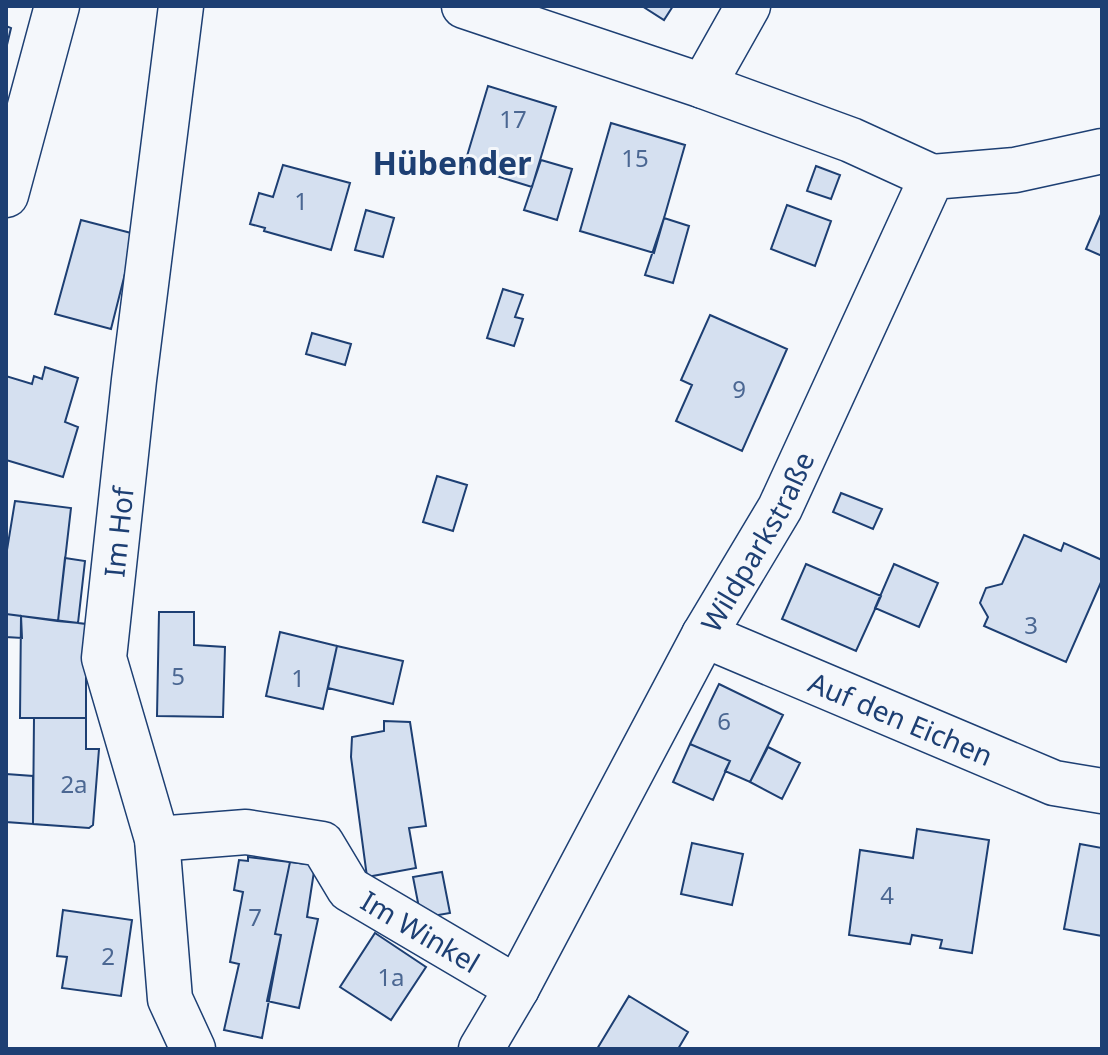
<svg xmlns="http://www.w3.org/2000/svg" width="1108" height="1055" font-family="'Noto Sans',sans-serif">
	<rect width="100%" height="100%" fill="#f4f7fb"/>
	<path fill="#d5e0f0" stroke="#1d3f73" stroke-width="2" d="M642,6H673L664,20Z
		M6,26L11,28L6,49Z
		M488,86L556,107L532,187L464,166Z
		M611,123L685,145L654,253L580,231Z
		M541,160L572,169L557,220L524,210Z
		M283,165L350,183L331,250L264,231L265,228L250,224L259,193L273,197Z
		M816,166L840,175L831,199L807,191Z
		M787,205L831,221L815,266L771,249Z
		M366,210L394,218L383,257L355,250Z
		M1102,212V256L1086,249Z
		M664,218L689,226L673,283L645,275Z
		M81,220L135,234L111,329L55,314Z
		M503,289L523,295L515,317L523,319L514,346L487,338Z
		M710,315L787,349L742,451L676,421L692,385L681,380Z
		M312,333L351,344L345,365L306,354Z
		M45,367L78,378L65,422L78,427L63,477L6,460V376L32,384L34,376L42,379Z
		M437,476L467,485L453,531L423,522Z
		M841,493L882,509L873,529L833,512Z
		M15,501L71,508L58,621L6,614V556Z
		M1024,535L1061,551L1064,543L1102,560V580L1066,662L984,626L988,617L980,603L986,588L1002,584Z
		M65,558L85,561L78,623L58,621Z
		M806,564L881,596L856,651L782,619Z
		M894,564L938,583L919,627L875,608Z
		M159,612H194V645L225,647L223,717L157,716Z
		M6,614L21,616L22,638L6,637Z
		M21,616L86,624V718H20Z
		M280,632L337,646L323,709L266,696Z
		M337,646L403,661L393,704L328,688Z
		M719,684L783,715L750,782L725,771L730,761L690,744Z
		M34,718H86V749H99L93,825L89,828L33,824Z
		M384,721L410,722L426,826L409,828L416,868L367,877L351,757L352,737L384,731Z
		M690,744L730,761L713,800L673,782Z
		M768,747L800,763L782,799L750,782Z
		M6,774L33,776V824L6,822Z
		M917,829L989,840L972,953L940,948L942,940L912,935L910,944L849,935L860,850L913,858Z
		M692,843L743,854L732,905L681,894Z
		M1080,844L1102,848V936L1064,929Z
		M248,857L290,862L275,934L281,935L262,1038L224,1030L239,964L230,962L243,892L234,890L239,860L248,861Z
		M290,862L315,865L307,917L318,919L299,1008L267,1001L281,935L275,934Z
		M442,872L450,913L421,918L413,877Z
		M63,910L132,920L121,996L62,988L67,957L57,956Z
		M375,933L426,967L391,1020L340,987Z
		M629,996L688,1032L678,1049H597Z"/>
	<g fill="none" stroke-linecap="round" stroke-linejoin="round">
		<g stroke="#1d3f73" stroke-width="47">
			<g id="minor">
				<path d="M181,6L134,380L104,658L157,839L170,999L193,1049"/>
				<path d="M464,6L703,86L748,6"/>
				<path d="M703,86L851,140L932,177"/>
				<path d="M6,195L57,6"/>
				<path id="s1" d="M704,635L1054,783L1102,791"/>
				<path id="s2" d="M157,839L246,832L322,844L349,889L517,988"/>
				<path id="s3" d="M481,1049L517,988L704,635L780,508L932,177L1015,170L1102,151"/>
			</g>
		</g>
		<use href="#minor" stroke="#f4f7fb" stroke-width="44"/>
	</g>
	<g text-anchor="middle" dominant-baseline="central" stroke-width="6" stroke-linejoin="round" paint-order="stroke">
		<g font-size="24" fill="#4b6792">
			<text x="513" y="118">17</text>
			<text x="635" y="157">15</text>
			<text x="301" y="200">1</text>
			<text x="739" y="388">9</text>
			<text x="1031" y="624">3</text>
			<text x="178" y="675">5</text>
			<text x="298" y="677">1</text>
			<text x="724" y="720">6</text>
			<text x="74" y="783">2a</text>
			<text x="887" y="894">4</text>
			<text x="255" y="916">7</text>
			<text x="108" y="955">2</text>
			<text x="391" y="976">1a</text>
		</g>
		<g font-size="28" fill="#1d3f73" stroke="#f4f7fb">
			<text transform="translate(118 532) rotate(-84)">Im Hof</text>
			<text stroke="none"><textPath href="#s3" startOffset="578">Wildparkstraße</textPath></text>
			<text stroke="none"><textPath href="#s1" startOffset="214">Auf den Eichen</textPath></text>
			<text stroke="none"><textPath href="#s2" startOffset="302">Im Winkel</textPath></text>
		</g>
		<g font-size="32" font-weight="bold" fill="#1d3f73" stroke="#f4f7fb">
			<text x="452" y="162">Hübender</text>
		</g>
	</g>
	<rect width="1108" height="1055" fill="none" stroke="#1d3f73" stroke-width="16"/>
</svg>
